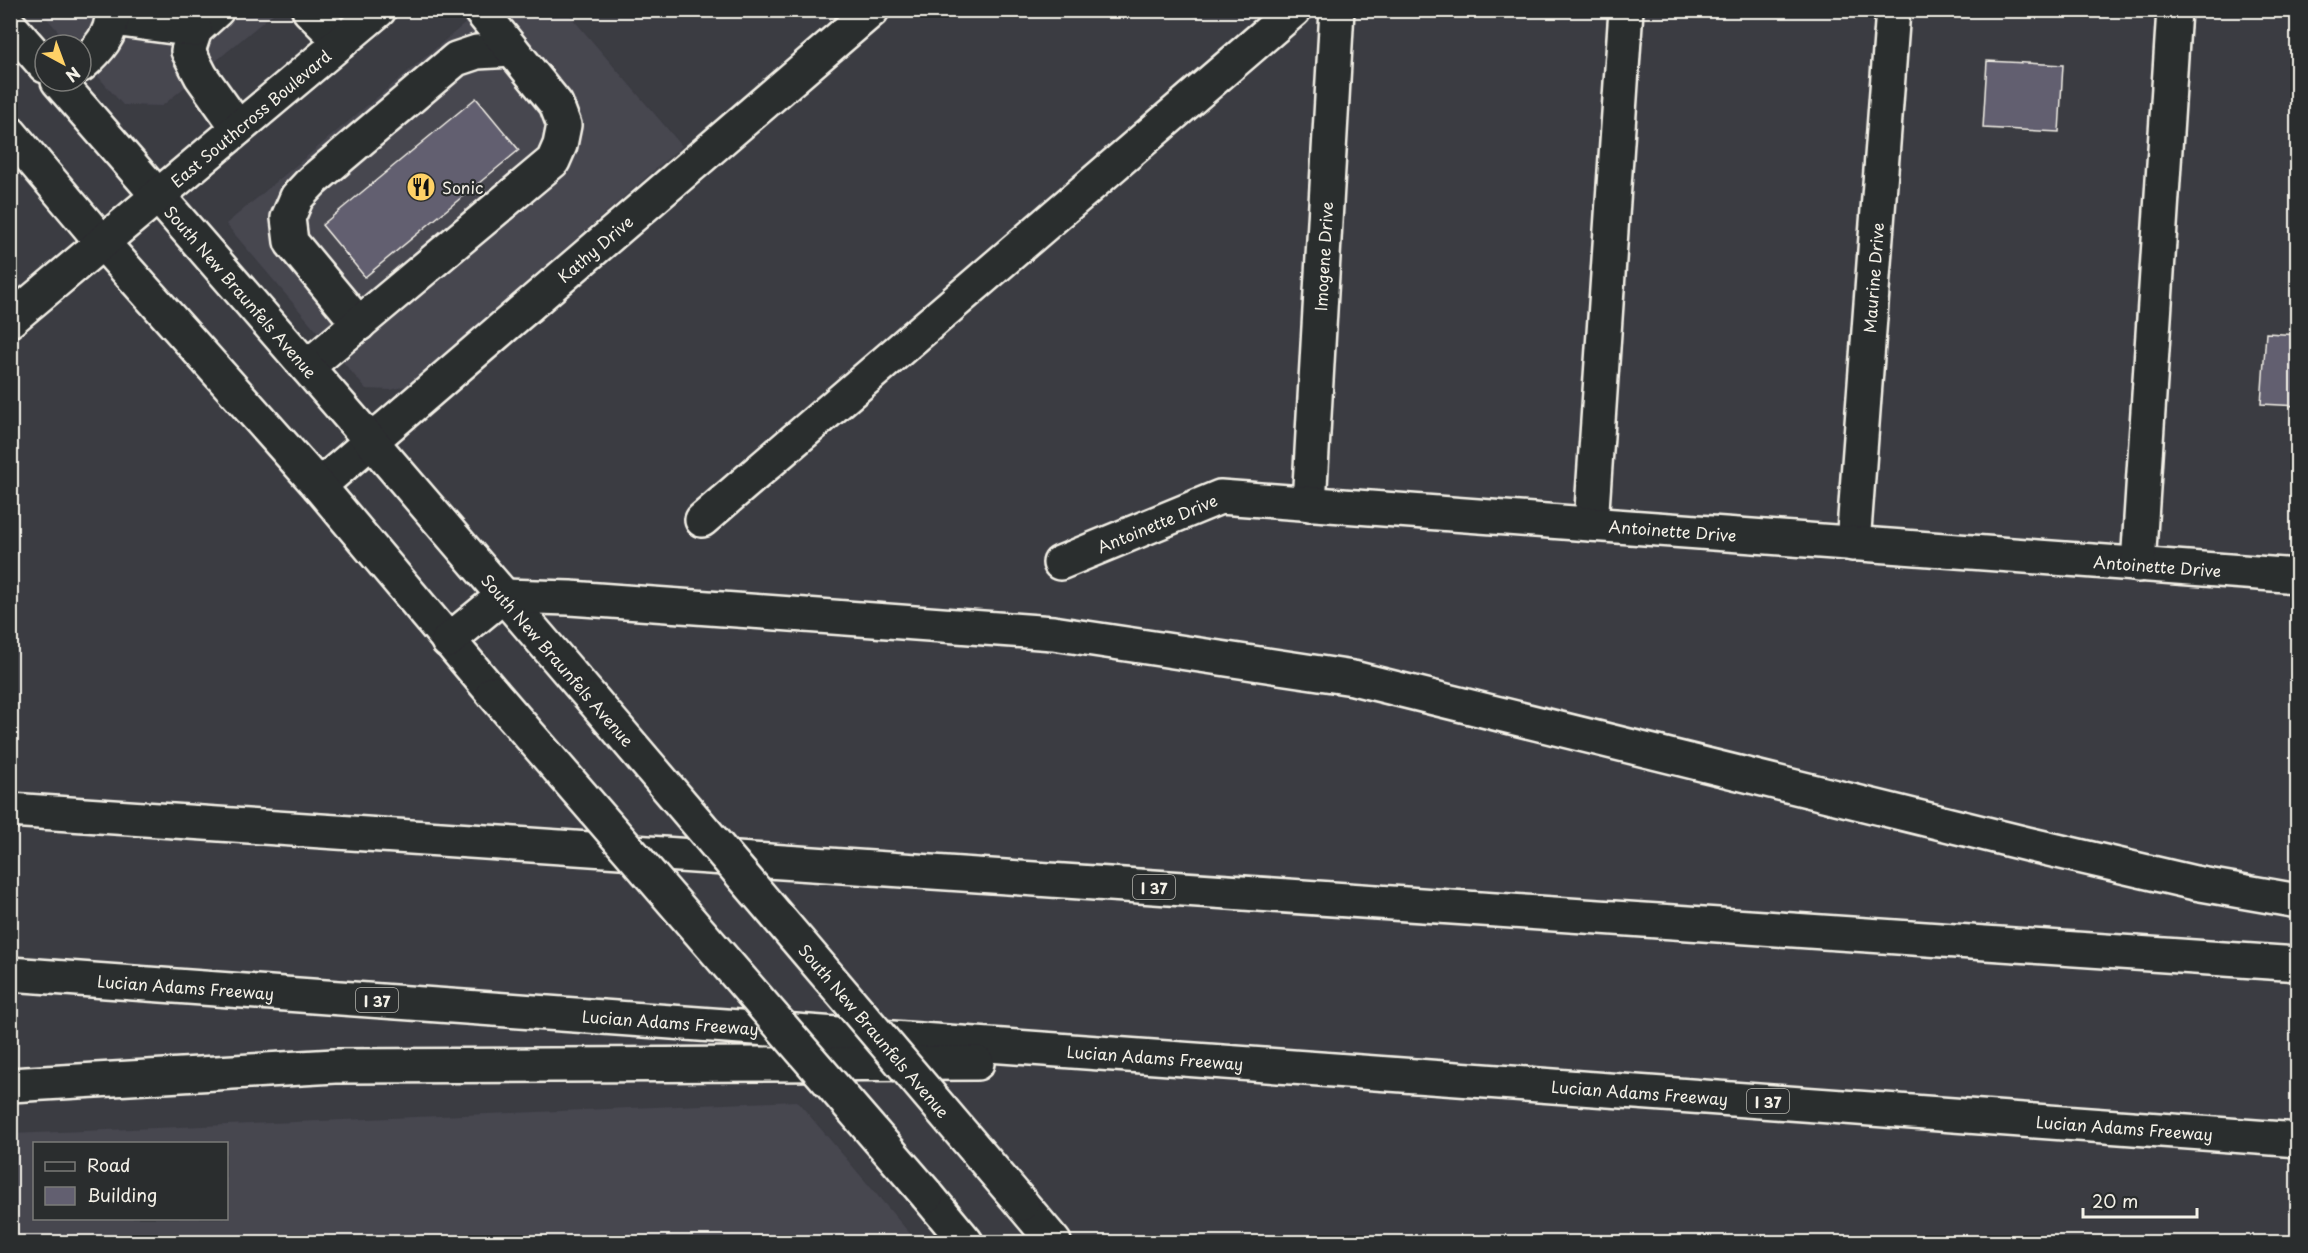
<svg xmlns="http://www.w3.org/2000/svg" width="2308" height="1253" font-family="'Playpen Sans',sans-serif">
	<rect width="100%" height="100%" fill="#3b3c42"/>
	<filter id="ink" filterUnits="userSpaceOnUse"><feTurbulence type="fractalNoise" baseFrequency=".0167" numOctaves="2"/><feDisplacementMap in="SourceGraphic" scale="12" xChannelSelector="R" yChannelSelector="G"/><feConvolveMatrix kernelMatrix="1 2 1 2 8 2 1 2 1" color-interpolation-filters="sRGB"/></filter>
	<g filter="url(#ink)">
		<path fill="#474650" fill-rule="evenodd" d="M40,11H276L162,106L123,105L81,57V45H71Z
			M480,11H566L682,146L409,385L391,390L366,389L226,224Z
			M797,1101L917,1242H11V1134ZM34,1144H226V1218H34Z"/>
		<path fill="#625f70" stroke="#f4f1e8" stroke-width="1.5" d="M1987,61L2063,65L2059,132L1983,128Z
			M476,98L519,150L365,277L322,225Z
			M2266,333L2298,335V406L2261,404Z"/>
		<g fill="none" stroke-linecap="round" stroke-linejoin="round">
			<g stroke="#f4f1e8" stroke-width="38">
				<g id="minor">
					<path d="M217,10L195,30L188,51L201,76L238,128"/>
					<path d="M309,10L341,42"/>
					<path d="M113,19L195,30"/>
					<path d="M81,65C97,51 114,34 112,10"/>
					<path d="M359,324L291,242L288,218L297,197L312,181L456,59L477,52L512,50"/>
					<path d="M307,367L553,161L560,145L564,125L556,104L480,10"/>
					<path id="s1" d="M319,486L872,10"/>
					<path id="s2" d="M1309,504L1337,10"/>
					<path d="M702,520L1294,10"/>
					<path d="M1591,524L1626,10"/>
					<path id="s3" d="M1853,544L1893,10"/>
					<path id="s4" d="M1060,563L1220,497L2298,576"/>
					<path d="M2138,565L2174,10"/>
				</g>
			</g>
			<g stroke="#f4f1e8" stroke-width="38">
				<g id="major">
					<path d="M10,26L45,66"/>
					<path id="s5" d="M58,81L371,441L593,700"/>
					<path d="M10,133L102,242L319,486L493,693"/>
					<path id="s6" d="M10,320L379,10"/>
					<path d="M927,1195L966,1242"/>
					<path d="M1022,1204L1054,1242"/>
				</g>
			</g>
			<g stroke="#f4f1e8" stroke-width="38">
				<g id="highway">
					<path d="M448,641L503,596L570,598L1053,633L1353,678L2027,844L2195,883L2298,901"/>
					<path d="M10,810L2298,964"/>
					<path id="s7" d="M10,974L2298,1140"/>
					<path d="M10,1085L335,1066L977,1063"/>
				</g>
			</g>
			<use href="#minor" stroke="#2a2d2e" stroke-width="33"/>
			<use href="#major" stroke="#2a2d2e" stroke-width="33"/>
			<use href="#highway" stroke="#2a2d2e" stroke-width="33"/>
			<g stroke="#f4f1e8" stroke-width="38" stroke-linecap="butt">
				<g id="major-bridge">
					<path d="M493,693L927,1195"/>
					<path id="s8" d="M593,700L1022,1204"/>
				</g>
			</g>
			<use href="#major-bridge" stroke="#2a2d2e" stroke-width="33"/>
		</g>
	</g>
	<defs>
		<g id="restaurant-disc" transform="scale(1.5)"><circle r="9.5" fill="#ffd166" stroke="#2a2d2e"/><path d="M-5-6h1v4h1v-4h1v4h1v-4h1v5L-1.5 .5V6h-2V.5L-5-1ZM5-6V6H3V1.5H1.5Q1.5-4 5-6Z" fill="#111"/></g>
	</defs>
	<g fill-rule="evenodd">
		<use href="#restaurant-disc" x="421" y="187"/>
	</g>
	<g text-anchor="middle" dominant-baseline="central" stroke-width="4.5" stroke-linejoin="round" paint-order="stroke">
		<g fill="#2a2d2e" stroke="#b7b6b0" stroke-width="1.5">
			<rect x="1133" y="875" width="42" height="24" rx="4.5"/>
			<rect x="356" y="988" width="42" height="24" rx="4.5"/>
			<rect x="1747" y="1089" width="42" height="24" rx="4.5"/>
		</g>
		<g font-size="15" font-weight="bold" fill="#f4f1e8">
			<text x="1154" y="887">I 37</text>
			<text x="377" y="1000">I 37</text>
			<text x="1768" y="1101">I 37</text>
		</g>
		<g font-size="16" fill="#f4f1e8" stroke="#2a2d2e">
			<text stroke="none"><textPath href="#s6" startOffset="314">East Southcross Boulevard</textPath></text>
			<text stroke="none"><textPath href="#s1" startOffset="364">Kathy Drive</textPath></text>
			<text stroke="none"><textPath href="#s2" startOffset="248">Imogene Drive</textPath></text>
			<text stroke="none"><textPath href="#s3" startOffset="267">Maurine Drive</textPath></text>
			<text stroke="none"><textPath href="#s5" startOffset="279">South New Braunfels Avenue</textPath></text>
			<text stroke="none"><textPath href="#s4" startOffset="105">Antoinette Drive</textPath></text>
			<text stroke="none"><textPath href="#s4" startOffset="627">Antoinette Drive</textPath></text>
			<text stroke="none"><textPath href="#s4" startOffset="1113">Antoinette Drive</textPath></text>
			<text transform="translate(558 660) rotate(49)">South New Braunfels Avenue</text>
			<text stroke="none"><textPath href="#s7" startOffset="176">Lucian Adams Freeway</textPath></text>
			<text stroke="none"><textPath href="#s7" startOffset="662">Lucian Adams Freeway</textPath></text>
			<text stroke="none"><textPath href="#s8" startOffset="434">South New Braunfels Avenue</textPath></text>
			<text stroke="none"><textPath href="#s7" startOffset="1148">Lucian Adams Freeway</textPath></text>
			<text stroke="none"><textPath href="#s7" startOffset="1634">Lucian Adams Freeway</textPath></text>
			<text stroke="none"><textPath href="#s7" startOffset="2120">Lucian Adams Freeway</textPath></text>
		</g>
		<g font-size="16" fill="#f4f1e8" stroke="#2a2d2e" text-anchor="start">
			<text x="442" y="187">Sonic</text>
		</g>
	</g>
	<rect width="2308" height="1253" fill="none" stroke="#2a2d2e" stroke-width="36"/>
	<rect x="18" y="18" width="2272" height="1217" fill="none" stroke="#f4f1e8" stroke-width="2" filter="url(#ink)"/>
	<rect x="33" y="1142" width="195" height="78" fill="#2a2d2e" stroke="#7b7b78" stroke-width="1.5"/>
	<rect x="45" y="1162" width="30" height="9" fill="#2a2d2e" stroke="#7b7b78" stroke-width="1.5"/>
	<text x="87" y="1172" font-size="18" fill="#f4f1e8">Road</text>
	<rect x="45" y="1187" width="30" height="18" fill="#625f70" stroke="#7b7b78" stroke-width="1.5"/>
	<text x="87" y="1202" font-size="18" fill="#f4f1e8">Building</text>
	<g transform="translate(63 63) rotate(139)"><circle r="28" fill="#2a2d2e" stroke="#7b7b78" stroke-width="1.5"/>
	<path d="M0-4.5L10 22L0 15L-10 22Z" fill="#ffd166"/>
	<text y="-9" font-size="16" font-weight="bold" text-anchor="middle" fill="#f4f1e8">N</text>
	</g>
	<path d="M2083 1208v9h114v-9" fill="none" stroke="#f4f1e8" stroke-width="3"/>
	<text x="2092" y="1208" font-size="18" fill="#f4f1e8" stroke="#2a2d2e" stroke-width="4.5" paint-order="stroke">20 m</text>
</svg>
